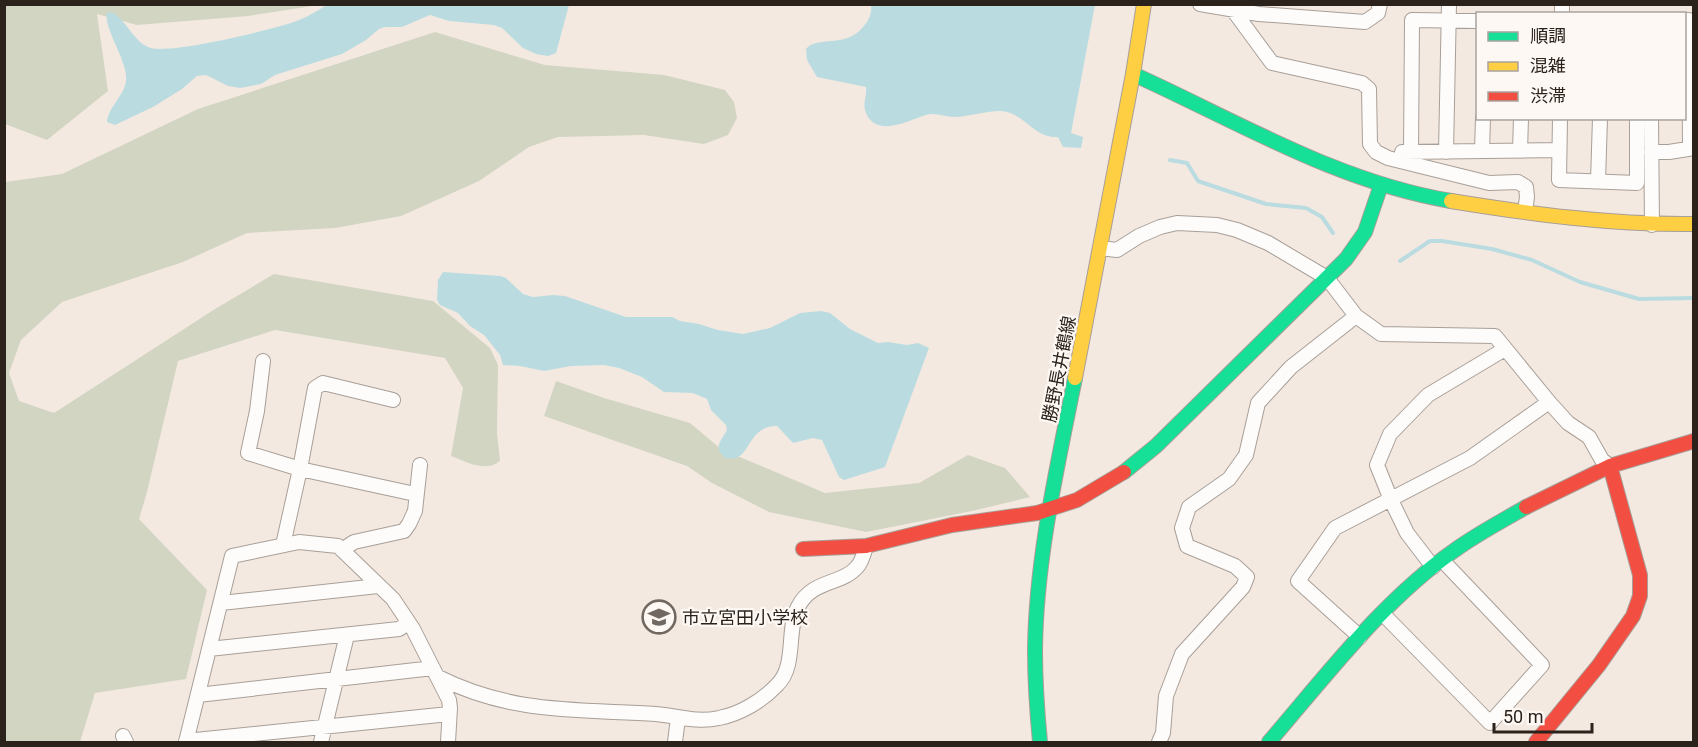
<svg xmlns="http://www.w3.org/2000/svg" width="1698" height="747" font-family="Roboto,'Noto Sans JP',sans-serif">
	<rect width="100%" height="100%" fill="#f4e9e1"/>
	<path fill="#d2d5c2" d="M4,5H319L248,16L137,25L97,14L108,91L47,140L5,124Z
		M435,32L545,65L664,75L725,90L734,102L737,118L728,135L704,144L644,135L558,137L529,147L479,181L401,216L335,228L247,233L183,262L62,302L21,340L9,373L19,401L54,413L215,309L274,274L433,301L490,348L498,365L497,433L500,461C485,473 467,462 451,456L463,388L445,358L275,330L178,361L147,492L139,519L207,590L186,679L95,693L80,742H5V182L62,174L198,109Z
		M556,381L604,398L690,423L721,449L825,493L919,483L968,455L1005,468L1030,497L972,511L866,532L769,512L712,483L687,466L544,416Z"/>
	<path fill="#badce0" d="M328,4L569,5L556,53L548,56L536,54L523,48L502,28L494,25L449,21L430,15L402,27H385L379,29L366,40L342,54L275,75L261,84L240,88L228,86L206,75L197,76L182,89L153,107L115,125L107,122C109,104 128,94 126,75C124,56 104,28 107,13L111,12C127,19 133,43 151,48C172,54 277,29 299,20C309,16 319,10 328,4Z
		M871,5H1095L1071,133L1083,137L1081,148L1063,147L1058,137C1034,139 1023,111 1000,111C984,111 969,117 954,117C945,117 934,112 926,115C909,120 874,140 865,110C863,102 867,95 866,87L817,77L807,60L806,49C817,35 845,49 863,27C869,20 872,14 871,5Z
		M443,272L500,276L506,278L523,294L533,297L553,295L565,296L626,317H672L680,321L699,324L718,330L743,334L770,328L800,313L821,311L830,313L850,329L878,343L888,342L907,345L918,343L929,348L885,467L844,480L839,477L822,440L813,438L793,443L777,426C749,426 751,454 735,458C732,459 728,458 725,458C713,447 721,441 727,430L726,425L711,410L707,399L693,393L664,392L642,377L619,368L604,365L571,366L544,371L520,366L503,365L500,355L484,335L470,326L458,313L440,305L437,300L438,280Z"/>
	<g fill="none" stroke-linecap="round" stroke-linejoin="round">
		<path stroke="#badce0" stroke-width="4" d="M1170,160L1187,163L1198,181L1266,204L1306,208L1322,217L1333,233
			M1400,261L1430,241H1442L1492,249L1532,260L1580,282L1639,299L1694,298"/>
		<g stroke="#a89f98" stroke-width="16">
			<path id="street" d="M1200,4L1259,14L1365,22L1378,13L1380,4
				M1233,10L1272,63L1362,83L1369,89L1370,144L1376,152L1388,158L1489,183L1518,182L1526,187L1527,197L1525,211
				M1562,14V4
				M1684,20H1689L1690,148
				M1560,118L1559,180L1637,183V118
				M1651,118L1652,225
				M1482,151L1483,118
				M1520,151L1521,118
				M1402,152L1559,150
				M1411,152L1412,20L1478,21
				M1446,152L1449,4
				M1651,152H1669L1694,148
				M1598,181L1600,118
				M1100,248L1117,250L1139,236L1160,227L1177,223L1217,225L1237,230L1268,243L1327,278L1356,316L1381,334L1495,336L1549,402L1568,423L1589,437L1602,460L1610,466
				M263,361L257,411L248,453L300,469L415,494
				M283,545L300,469L315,388L323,383L393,400
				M342,550L354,542L404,531L409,524L415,511L420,465
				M1433,567L1407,533L1391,500L1377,465L1390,434L1428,395L1505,349
				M221,603L378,586
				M1383,614L1490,723L1542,665L1442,560
				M1360,637L1298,581L1335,528L1470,458L1549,402
				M209,649L399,629L408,623
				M438,677C512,714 576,709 656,714C678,716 696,723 719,718C740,714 762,701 777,685C797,666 786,630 798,607C812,579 842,585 857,567C862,562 864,553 866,546
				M198,695L433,668
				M123,736L126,742
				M186,741L449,714
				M186,742L232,556L299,542L338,546L393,599L413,629L449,700L450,708L448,742
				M321,742L347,635
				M675,742L678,718
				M1159,742L1163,733L1166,696L1182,654L1243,587L1247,577L1235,566L1187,546L1182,528L1189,507L1229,479L1246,455L1258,403L1291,367L1356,316"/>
		</g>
		<g stroke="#a89f98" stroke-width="16">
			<path id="fast" d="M1133,74C1237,121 1337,182 1451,201
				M1124,472L1156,446L1346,259L1365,232L1381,185
				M1040,742C1037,711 1035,681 1035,650C1036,559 1057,468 1075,378
				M1269,742C1325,677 1384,599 1455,550C1477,534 1502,521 1526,507"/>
		</g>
		<g stroke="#a89f98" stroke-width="16">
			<path id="slow" d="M1451,201C1531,214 1612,225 1694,224
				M1075,378L1133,74L1144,4"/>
		</g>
		<g stroke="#a89f98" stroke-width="16">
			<path id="jam" d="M1526,507L1610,466L1694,441
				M803,549L866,546L952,525L1037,513L1077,500L1124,472
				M1536,742L1599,665L1633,616L1640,596V575L1610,466"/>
		</g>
		<use href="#street" stroke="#fdfcfa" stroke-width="14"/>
		<use href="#fast" stroke="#16e098" stroke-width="14"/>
		<use href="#slow" stroke="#ffcf43" stroke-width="14"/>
		<use href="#jam" stroke="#f24e42" stroke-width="14"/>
	</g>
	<defs>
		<g id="school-ring" transform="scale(1.725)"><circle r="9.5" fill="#fdf8f4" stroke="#716861" stroke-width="1.5"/><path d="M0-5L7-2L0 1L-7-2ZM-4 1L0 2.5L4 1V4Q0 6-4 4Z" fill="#716861"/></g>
	</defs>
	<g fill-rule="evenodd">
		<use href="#school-ring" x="659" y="617"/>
	</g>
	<g text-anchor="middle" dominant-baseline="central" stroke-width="4.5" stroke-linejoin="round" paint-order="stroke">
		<g font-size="18" fill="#2b221c" stroke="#fdf8f4">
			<text transform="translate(1059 369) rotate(-79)">勝野長井鶴線</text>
		</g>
		<g font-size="18" fill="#2b221c" stroke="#fdf8f4" text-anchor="start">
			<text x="682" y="617">市立宮田小学校</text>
		</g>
	</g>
	<rect width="1698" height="747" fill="none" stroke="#2b221c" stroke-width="12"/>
	<rect x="1476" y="12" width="210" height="108" fill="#fdf8f4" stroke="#a9a29e" stroke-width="1.5"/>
	<rect x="1488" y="32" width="30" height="9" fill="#16e098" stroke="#a9a29e" stroke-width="1.5"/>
	<text x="1530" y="42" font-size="18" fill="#2b221c">順調</text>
	<rect x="1488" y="62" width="30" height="9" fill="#ffcf43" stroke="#a9a29e" stroke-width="1.5"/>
	<text x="1530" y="72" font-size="18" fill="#2b221c">混雑</text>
	<rect x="1488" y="92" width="30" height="9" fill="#f24e42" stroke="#a9a29e" stroke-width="1.5"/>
	<text x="1530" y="102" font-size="18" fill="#2b221c">渋滞</text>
	<path d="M1494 723v9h98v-9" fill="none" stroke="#2b221c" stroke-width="3"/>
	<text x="1503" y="723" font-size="18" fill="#2b221c" stroke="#fdf8f4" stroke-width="4.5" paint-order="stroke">50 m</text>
</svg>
